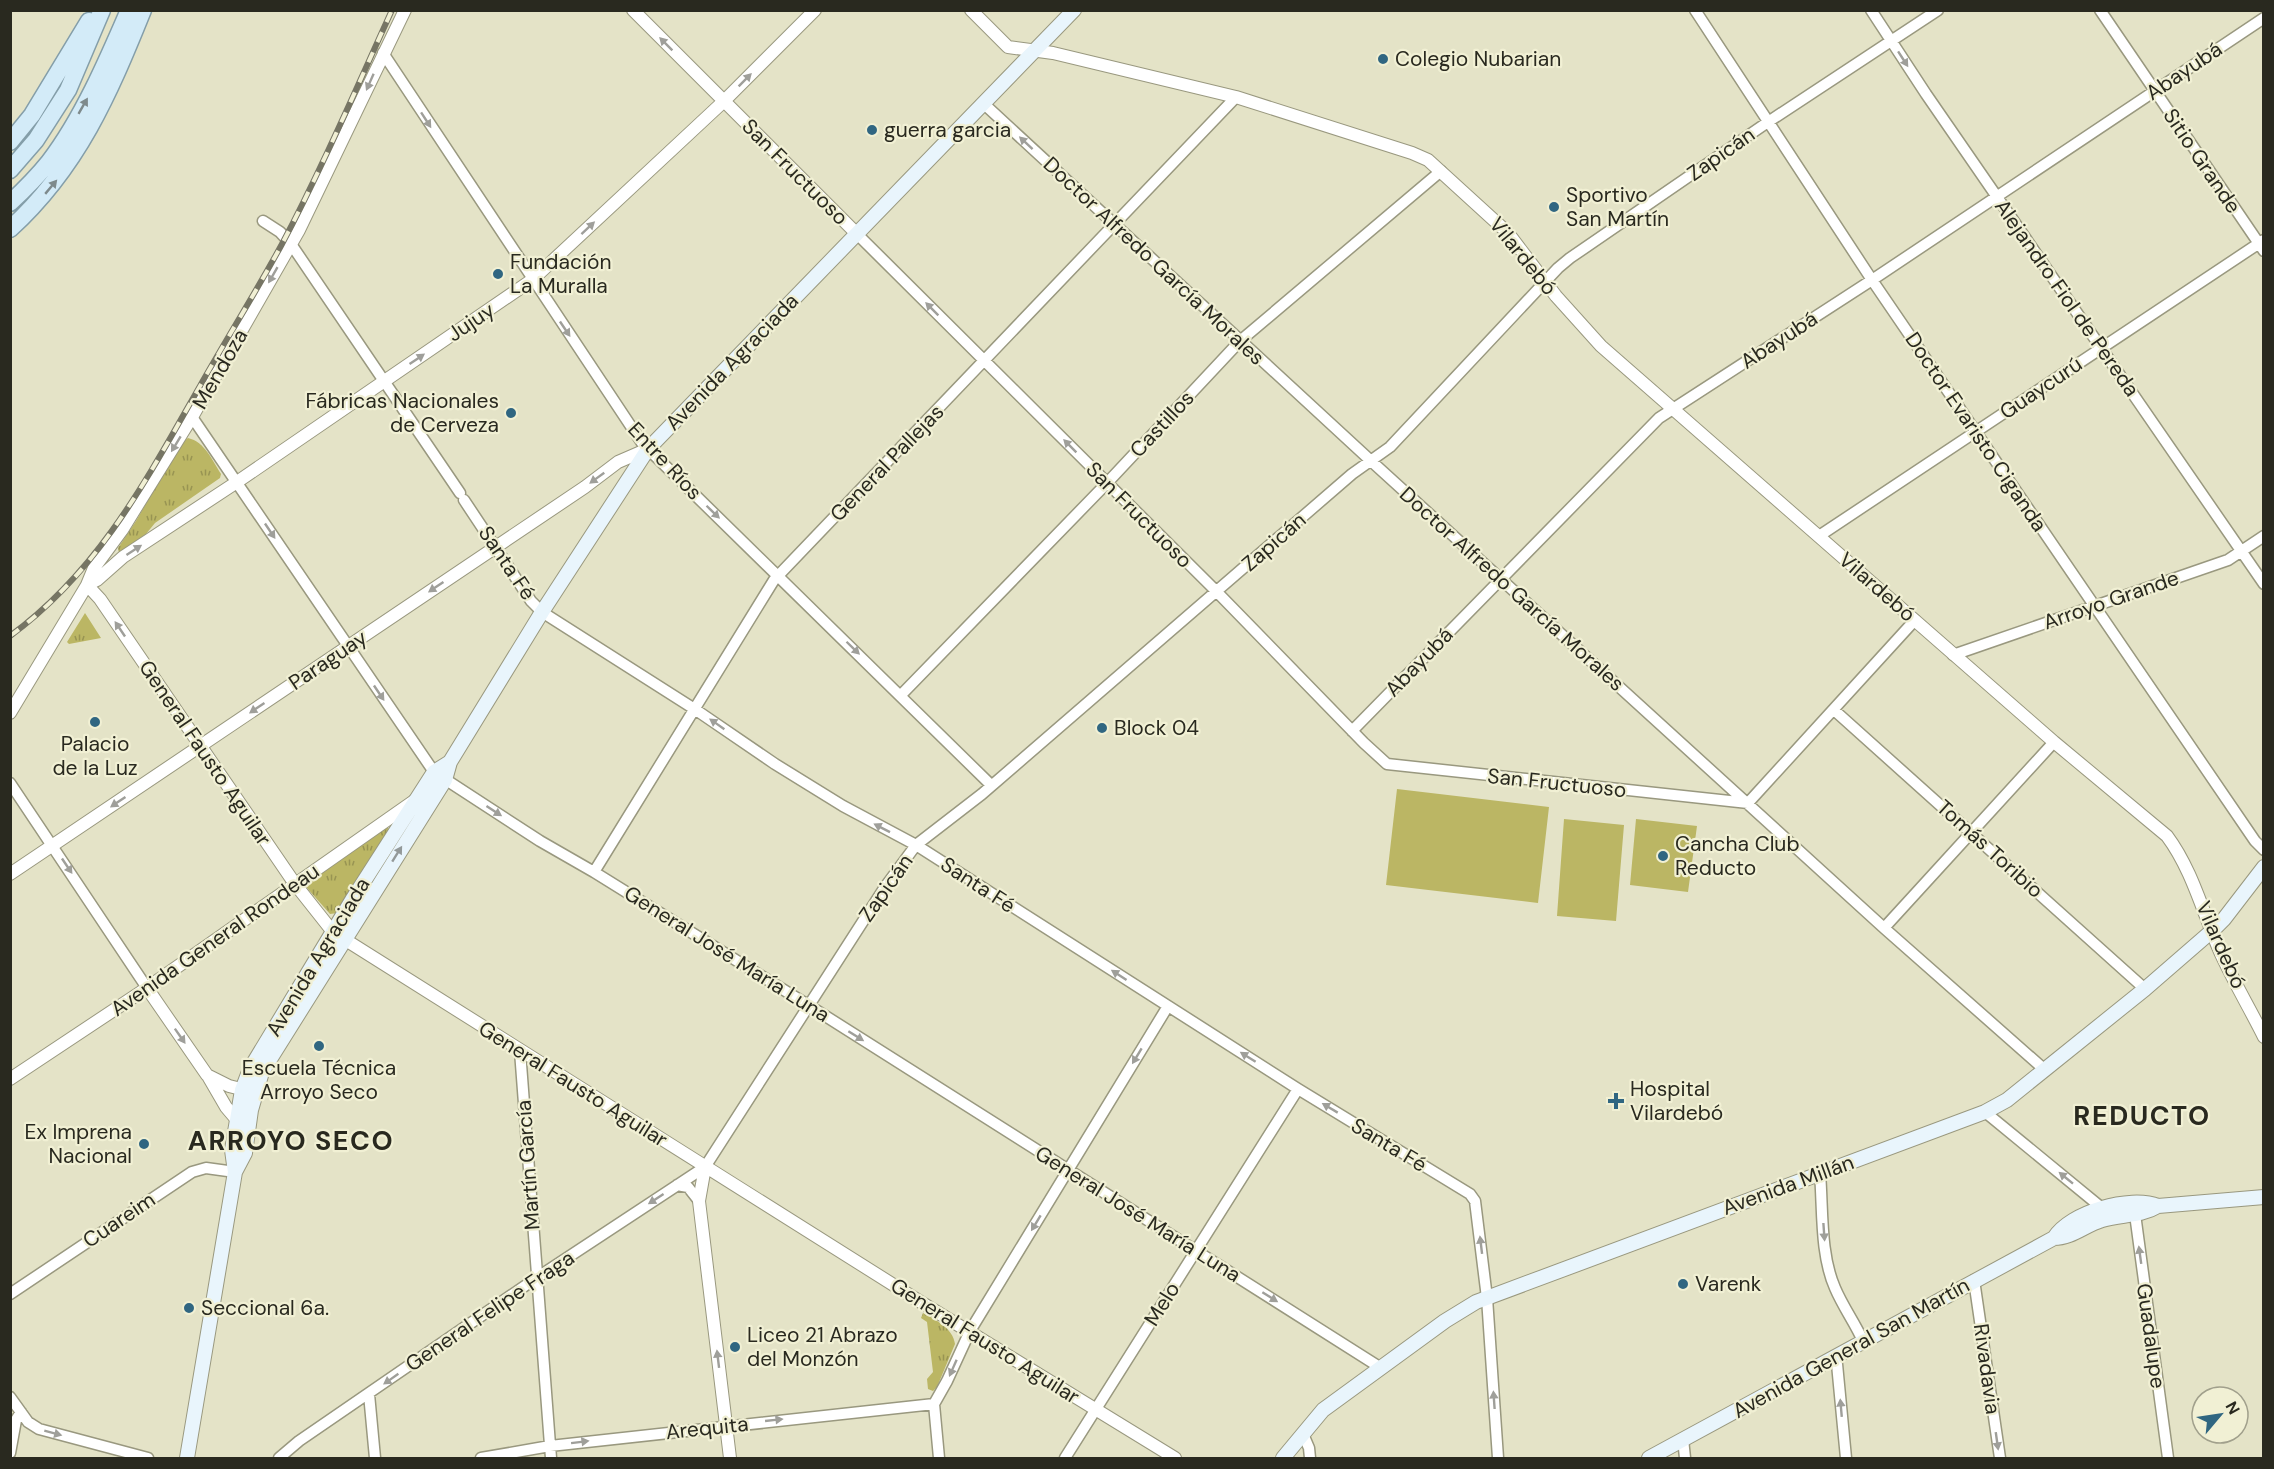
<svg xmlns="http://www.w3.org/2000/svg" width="2274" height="1469" font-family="'DM Sans',sans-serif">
	<defs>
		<pattern id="grass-tufts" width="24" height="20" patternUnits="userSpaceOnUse" patternTransform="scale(1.5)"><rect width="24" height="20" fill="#bbb664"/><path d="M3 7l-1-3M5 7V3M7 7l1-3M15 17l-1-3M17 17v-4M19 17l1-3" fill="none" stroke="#989452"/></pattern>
	</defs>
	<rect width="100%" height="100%" fill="#e4e3c7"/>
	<path fill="url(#grass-tufts)" d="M188,438C205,442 212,460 221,474L220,478L155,523L146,534L119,553L118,548L136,521L180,444Z
		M85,613L101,638L69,644L67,642Z
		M387,827L389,829L338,913L330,914L307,888V881Z
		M923,1313C936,1320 953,1328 955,1344L937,1387L933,1391L928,1389L927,1379L933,1372L927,1322L921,1318Z"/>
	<path fill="#bbb664" d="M1397,789L1549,807L1538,903L1386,885Z
		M1564,819L1624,825L1616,921L1557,916Z
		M1636,819L1697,826L1688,892L1630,885Z"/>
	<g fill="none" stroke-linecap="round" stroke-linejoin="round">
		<g stroke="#99987f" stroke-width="13">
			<path id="minor" d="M1695,10L1872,280L2255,841L2264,850
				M1871,10L1926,94L2264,584
				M2100,10L2264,251
				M383,53L642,443L991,785
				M983,103L1370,460L1884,928L2045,1070
				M263,221L280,232L291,244L460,493
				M857,234L1216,591L1364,743L1387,764L1748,803L1915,620
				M192,417L434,772L540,841L594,872L808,1005L1381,1368
				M464,500L531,601L542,612L696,710L775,764L843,806L916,845L1298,1089L1470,1194L1475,1201L1487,1298L1498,1458
				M1819,536L2264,240
				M1953,655L2228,560L2264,536
				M901,695L1107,483L1240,341L1441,171
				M1834,710L2145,989
				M1352,731L1659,418L1872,280L2264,18
				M10,783L147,988
				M594,872L774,580L1236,97
				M1884,928L2054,742
				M520,1051L551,1458
				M1985,1112L2102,1208V1213
				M1820,1173C1823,1210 1820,1254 1835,1288C1843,1307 1855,1323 1863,1341
				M677,1185L688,1187L699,1201
				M2135,1214L2168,1458
				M1974,1280L2000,1458
				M10,1294L192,1172L206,1168L235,1172
				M1834,1359L1837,1364L1846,1458
				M369,1394L375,1458
				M10,1397L28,1422L39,1429L148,1458
				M1303,1434L1309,1448L1310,1458
				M1683,1439L1685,1458
				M10,1453L16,1420L21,1412
				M279,1458L299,1441L535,1279L705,1167L885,887L916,845L982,794L1352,474L1390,447L1558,268L1570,258L1768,122L1938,10
				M481,1458L550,1446L934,1404
				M939,1458L934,1404L947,1381L970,1331L1168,1006
				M1065,1458L1298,1089"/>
		</g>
		<g stroke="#99987f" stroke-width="14">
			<path id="tertiary" d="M633,10L857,234
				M971,10L1008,47L1053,53L1236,97L1412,153L1428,160L1508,233L1556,296L1601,346L2054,742L2167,836C2193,871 2203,914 2221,954C2234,982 2250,1009 2264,1037
				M87,585L100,599L295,884L333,932L919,1301L1175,1458
				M87,585L97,580L123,557L237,482L532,280L723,102L815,10
				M10,713L87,585L94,568L122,530L192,417L299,230L405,10
				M10,874L585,487L618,462L648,449
				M147,988L207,1075L229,1086L249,1091
				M208,1076L226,1107L237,1120
				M10,1079L147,988L414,801
				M705,1167L699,1201L730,1458"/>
		</g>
		<g stroke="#99987f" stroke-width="16">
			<path id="secondary" d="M235,1172L245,1153L251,1110L262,1072L445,780L450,762L542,612L648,449L1074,10
				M2054,1238C2070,1212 2130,1195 2158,1206L2264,1197
				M187,1458L235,1172L232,1150L242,1090L250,1069L352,900L434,772L450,762
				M1283,1458L1323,1410L1445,1321L1476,1302L1985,1112L2007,1100L2145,989L2213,930L2224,919L2264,867
				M1649,1458L2054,1238C2072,1238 2085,1225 2102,1220C2121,1214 2140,1217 2158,1206"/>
		</g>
		<g stroke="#849ea9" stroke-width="19">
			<path id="primary" d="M10,142L32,115L89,21
				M10,170L36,140L68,90L102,10
				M10,203C24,190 37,177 49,162C82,119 107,61 129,10
				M10,229C78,167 109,94 143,10"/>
		</g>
		<use href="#minor" stroke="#fff" stroke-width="10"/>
		<use href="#tertiary" stroke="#fff" stroke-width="12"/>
		<use href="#secondary" stroke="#e9f5fc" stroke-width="14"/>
		<use href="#primary" stroke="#d3ebf8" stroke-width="16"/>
		<g stroke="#767564" stroke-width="6">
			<path id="rail" d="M10,636C99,571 147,479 200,386C227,338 256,292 282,244C322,168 356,89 392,10"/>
		</g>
		<use href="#rail" stroke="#f1f0d4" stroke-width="4" stroke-dasharray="11" stroke-linecap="butt"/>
	</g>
	<defs><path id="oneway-solid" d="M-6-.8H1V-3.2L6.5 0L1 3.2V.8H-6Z" transform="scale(1.5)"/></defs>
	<g fill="#9f9f9a">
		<use href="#oneway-solid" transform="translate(666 44) rotate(-135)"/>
		<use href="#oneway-solid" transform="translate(1903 59) rotate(57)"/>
		<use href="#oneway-solid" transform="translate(745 80) rotate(-45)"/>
		<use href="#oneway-solid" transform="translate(370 82) rotate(114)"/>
		<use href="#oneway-solid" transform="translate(426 120) rotate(57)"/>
		<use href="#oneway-solid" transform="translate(1026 143) rotate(-137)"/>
		<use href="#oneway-solid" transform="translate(588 228) rotate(-43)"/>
		<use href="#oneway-solid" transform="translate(273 275) rotate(120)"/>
		<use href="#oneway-solid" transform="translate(932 309) rotate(-135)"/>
		<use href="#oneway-solid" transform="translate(565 329) rotate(56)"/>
		<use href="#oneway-solid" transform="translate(417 359) rotate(-34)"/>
		<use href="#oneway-solid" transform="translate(176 444) rotate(121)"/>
		<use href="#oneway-solid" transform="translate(1070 446) rotate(-135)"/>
		<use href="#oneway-solid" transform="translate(597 478) rotate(144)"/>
		<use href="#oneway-solid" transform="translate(713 512) rotate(44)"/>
		<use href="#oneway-solid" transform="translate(270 531) rotate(56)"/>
		<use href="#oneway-solid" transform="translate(134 550) rotate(-33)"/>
		<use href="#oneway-solid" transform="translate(436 587) rotate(146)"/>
		<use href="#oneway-solid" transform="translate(120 629) rotate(-124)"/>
		<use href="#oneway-solid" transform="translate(853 648) rotate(44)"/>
		<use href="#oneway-solid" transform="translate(379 693) rotate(56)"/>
		<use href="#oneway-solid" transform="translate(257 708) rotate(146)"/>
		<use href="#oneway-solid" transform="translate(717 724) rotate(-145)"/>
		<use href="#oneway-solid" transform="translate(118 802) rotate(146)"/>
		<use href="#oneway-solid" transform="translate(494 811) rotate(33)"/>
		<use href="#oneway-solid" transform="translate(882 828) rotate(-153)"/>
		<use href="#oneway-solid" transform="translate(67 866) rotate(56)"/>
		<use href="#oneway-solid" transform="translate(1119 975) rotate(-147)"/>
		<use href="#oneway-solid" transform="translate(180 1036) rotate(55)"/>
		<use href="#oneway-solid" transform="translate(856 1036) rotate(32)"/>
		<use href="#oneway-solid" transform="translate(1137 1056) rotate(121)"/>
		<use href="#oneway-solid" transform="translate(1248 1057) rotate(-148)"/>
		<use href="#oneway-solid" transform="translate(1330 1108) rotate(-149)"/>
		<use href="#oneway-solid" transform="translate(2066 1178) rotate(-141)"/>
		<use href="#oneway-solid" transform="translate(656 1199) rotate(147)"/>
		<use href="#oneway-solid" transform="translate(1036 1223) rotate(121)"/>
		<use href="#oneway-solid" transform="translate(1824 1232) rotate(86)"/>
		<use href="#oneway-solid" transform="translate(1481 1245) rotate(-97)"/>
		<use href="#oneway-solid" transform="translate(2140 1255) rotate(-98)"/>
		<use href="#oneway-solid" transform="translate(1270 1297) rotate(32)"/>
		<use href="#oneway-solid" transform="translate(718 1359) rotate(-97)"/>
		<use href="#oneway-solid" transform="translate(953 1368) rotate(114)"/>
		<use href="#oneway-solid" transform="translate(391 1379) rotate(145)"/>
		<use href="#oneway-solid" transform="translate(1494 1400) rotate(-94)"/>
		<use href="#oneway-solid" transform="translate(1841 1408) rotate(-95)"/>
		<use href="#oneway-solid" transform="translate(774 1420) rotate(-6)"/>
		<use href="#oneway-solid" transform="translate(53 1433) rotate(15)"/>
		<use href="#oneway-solid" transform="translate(1997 1441) rotate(82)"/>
		<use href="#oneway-solid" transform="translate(580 1442) rotate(-7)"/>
	</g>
	<g fill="#7e8a8c">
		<use href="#oneway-solid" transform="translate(83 106) rotate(-60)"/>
		<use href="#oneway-solid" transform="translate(51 187) rotate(-50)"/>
	</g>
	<use fill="#939999" href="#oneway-solid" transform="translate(397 854) rotate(-58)"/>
	<g fill="#306681" stroke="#f1f0d4" stroke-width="2">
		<circle cx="1383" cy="59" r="6"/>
		<circle cx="872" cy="130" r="6"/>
		<circle cx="1554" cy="207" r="6"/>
		<circle cx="498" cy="274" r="6"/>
		<circle cx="511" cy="413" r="6"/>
		<circle cx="95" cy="722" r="6"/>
		<circle cx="1102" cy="728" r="6"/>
		<circle cx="1663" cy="856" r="6"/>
		<circle cx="319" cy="1046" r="6"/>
		<path d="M1613 1092h6v6h6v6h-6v6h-6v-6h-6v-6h6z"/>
		<circle cx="144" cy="1144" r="6"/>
		<circle cx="1683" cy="1284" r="6"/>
		<circle cx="189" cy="1308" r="6"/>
		<circle cx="735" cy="1347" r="6"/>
	</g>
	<g text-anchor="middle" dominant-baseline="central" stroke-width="4.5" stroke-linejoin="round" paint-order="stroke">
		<g font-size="21" fill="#29291f" stroke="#f1f0d4" text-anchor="start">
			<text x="1395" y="59">Colegio Nubarian</text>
			<text x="884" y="130">guerra garcia</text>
			<text x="1566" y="195">Sportivo<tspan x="1566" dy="24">San Martín</tspan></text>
			<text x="510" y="262">Fundación<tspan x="510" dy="24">La Muralla</tspan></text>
			<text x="499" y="401" text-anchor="end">Fábricas Nacionales<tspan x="499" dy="24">de Cerveza</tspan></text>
			<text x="1114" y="728">Block 04</text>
			<text x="95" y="744" text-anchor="middle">Palacio<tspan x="95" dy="24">de la Luz</tspan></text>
			<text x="1675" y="844">Cancha Club<tspan x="1675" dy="24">Reducto</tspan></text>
			<text x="319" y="1068" text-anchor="middle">Escuela Técnica<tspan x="319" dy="24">Arroyo Seco</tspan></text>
			<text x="1630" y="1089">Hospital<tspan x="1630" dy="24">Vilardebó</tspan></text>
			<text x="132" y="1132" text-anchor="end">Ex Imprena<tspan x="132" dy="24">Nacional</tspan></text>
			<text x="1695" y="1284">Varenk</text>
			<text x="201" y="1308">Seccional 6a.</text>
			<text x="747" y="1335">Liceo 21 Abrazo<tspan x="747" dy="24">del Monzón</tspan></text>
		</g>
		<g font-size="21" fill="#29291f" stroke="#f1f0d4">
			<text transform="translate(2184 71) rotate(-34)">Abayubá</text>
			<text transform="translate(1721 154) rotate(-35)">Zapicán</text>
			<text transform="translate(2202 161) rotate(56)">Sitio Grande</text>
			<text transform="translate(795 172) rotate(45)">San Fructuoso</text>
			<text transform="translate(1523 256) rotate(51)">Vilardebó</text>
			<text transform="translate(1154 261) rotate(43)">Doctor Alfredo García Morales</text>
			<text transform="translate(2067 298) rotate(55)">Alejandro Fiol de Pereda</text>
			<text transform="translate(471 322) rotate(-34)">Jujuy</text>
			<text transform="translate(1779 340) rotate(-33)">Abayubá</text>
			<text transform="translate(732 362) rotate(-46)">Avenida Agraciada</text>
			<text transform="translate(220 369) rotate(-60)">Mendoza</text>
			<text transform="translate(2041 388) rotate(-34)">Guaycurú</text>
			<text transform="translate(1162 424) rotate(-47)">Castillos</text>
			<text transform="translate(1976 432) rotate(56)">Doctor Evaristo Ciganda</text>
			<text transform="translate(665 461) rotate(47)">Entre Ríos</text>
			<text transform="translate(887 463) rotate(-46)">General Pallejas</text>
			<text transform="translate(1139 515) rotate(45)">San Fructuoso</text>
			<text transform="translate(1274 542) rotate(-41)">Zapicán</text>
			<text transform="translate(507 563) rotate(56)">Santa Fé</text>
			<text transform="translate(1877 587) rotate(41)">Vilardebó</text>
			<text transform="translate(1512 589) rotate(42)">Doctor Alfredo García Morales</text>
			<text transform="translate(2111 600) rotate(-19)">Arroyo Grande</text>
			<text transform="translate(328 660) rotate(-34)">Paraguay</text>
			<text transform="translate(1419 662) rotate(-46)">Abayubá</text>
			<text transform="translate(205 753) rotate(56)">General Fausto Aguilar</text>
			<text transform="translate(1557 783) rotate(6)">San Fructuoso</text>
			<text transform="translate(1990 849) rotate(42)">Tomás Toribio</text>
			<text transform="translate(978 885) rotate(33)">Santa Fé</text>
			<text transform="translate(886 888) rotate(-55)">Zapicán</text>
			<text transform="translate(215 940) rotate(-35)">Avenida General Rondeau</text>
			<text transform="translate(2221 945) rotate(66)">Vilardebó</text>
			<text transform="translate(727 954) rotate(32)">General José María Luna</text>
			<text transform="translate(318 957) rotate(-59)">Avenida Agraciada</text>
			<text transform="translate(573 1084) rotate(32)">General Fausto Aguilar</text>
			<text transform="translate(1389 1145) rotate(31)">Santa Fé</text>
			<text transform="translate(528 1165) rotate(-94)">Martín García</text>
			<text transform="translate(1788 1185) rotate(-20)">Avenida Millán</text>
			<text transform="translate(1138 1214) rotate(32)">General José María Luna</text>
			<text transform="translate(119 1220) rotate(-34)">Cuareim</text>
			<text transform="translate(1162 1304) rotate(-58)">Melo</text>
			<text transform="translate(490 1311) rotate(-34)">General Felipe Fraga</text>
			<text transform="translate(2151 1336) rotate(82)">Guadalupe</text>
			<text transform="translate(985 1341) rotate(32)">General Fausto Aguilar</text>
			<text transform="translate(1851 1348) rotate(-29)">Avenida General San Martín</text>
			<text transform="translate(1987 1369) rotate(82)">Rivadavia</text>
			<text transform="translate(707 1428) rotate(-6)">Arequita</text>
		</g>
		<g font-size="27" font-weight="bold" letter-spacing="1.5" fill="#29291f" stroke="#f1f0d4">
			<text x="2142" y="1115">REDUCTO</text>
			<text x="291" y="1140">ARROYO SECO</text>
		</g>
	</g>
	<rect width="2274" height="1469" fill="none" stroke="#29291f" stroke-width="24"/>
	<g transform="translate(2220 1415) rotate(61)"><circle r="28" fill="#f1f0d4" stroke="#a1a08c" stroke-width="1.5"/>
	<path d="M0-4.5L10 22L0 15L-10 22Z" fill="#306681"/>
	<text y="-9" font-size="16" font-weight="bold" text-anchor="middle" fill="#29291f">N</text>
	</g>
</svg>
